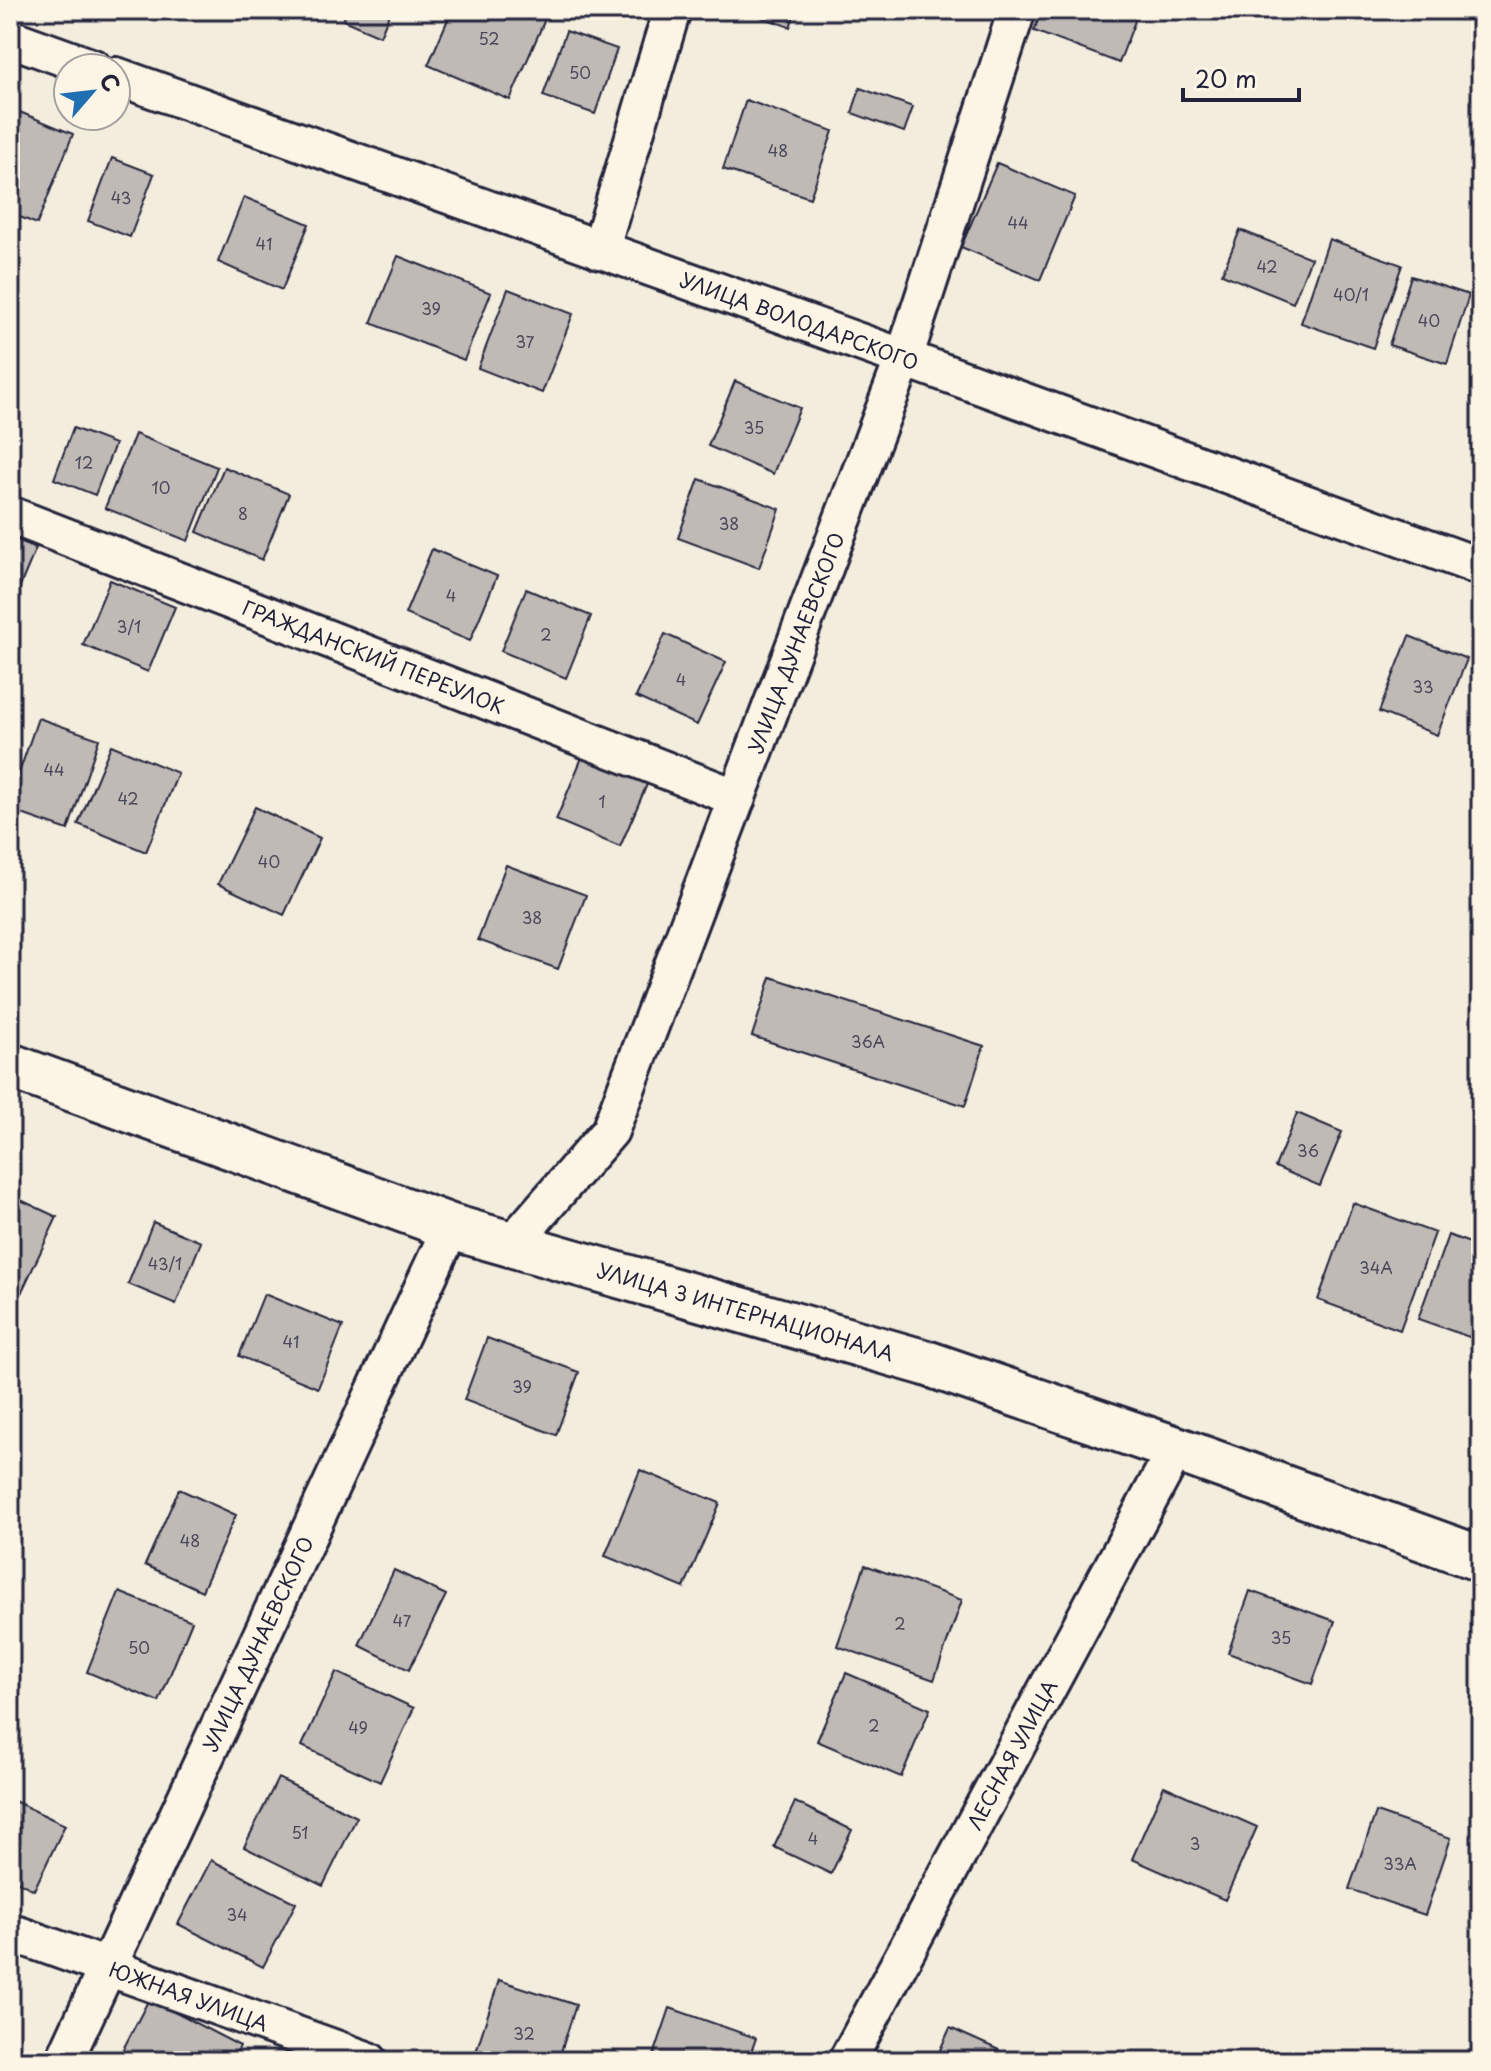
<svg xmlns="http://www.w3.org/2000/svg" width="1491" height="2071" font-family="'Playpen Sans',sans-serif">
	<rect width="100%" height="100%" fill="#f3edde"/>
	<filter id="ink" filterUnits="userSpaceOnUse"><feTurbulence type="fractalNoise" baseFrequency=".0125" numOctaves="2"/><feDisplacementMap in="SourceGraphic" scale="16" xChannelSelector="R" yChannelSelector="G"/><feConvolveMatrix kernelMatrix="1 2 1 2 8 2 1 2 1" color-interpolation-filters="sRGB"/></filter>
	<g filter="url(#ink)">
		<path fill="#bfbab6" stroke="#22223b" stroke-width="2" d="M347,10H391L380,36L343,20Z
			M452,10H549L510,100L428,65Z
			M741,10H796L790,27Z
			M1042,10H1139L1119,63L1034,31Z
			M566,31L617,49L595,114L543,96Z
			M860,88L913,107L904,132L852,113Z
			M746,100L833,131L810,198L723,169Z
			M10,108L73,134L37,224L10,213Z
			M112,158L154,174L130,237L88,221Z
			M997,163L1075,196L1040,280L961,247Z
			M244,197L309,224L282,290L218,262Z
			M1240,230L1311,258L1293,303L1222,274Z
			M1329,239L1402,265L1373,348L1301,323Z
			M398,256L491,293L464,360L371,323Z
			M1411,276L1469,295L1447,364L1389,345Z
			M508,289L573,314L542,393L478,368Z
			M735,381L800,408L773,474L708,446Z
			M73,428L115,444L95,495L54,479Z
			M135,434L217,467L188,541L105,508Z
			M224,467L289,494L262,560L197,532Z
			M699,479L780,509L759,568L678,538Z
			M10,537L36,548L10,610Z
			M432,549L497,576L470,641L405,614Z
			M110,580L175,607L148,672L83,645Z
			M526,589L591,616L566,678L501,651Z
			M665,634L726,662L697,725L636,697Z
			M1409,636L1467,659L1437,735L1379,712Z
			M38,718L99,739L68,830L10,810V799Z
			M111,745L178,773L146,852L78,824Z
			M583,755L648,782L620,847L556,820Z
			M255,807L320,838L284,915L218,884Z
			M506,865L586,895L558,969L478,940Z
			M771,977L984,1046L965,1106L752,1036Z
			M1297,1113L1342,1132L1320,1186L1275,1167Z
			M10,1195L57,1217L15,1306L10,1303Z
			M1353,1203L1435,1233L1400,1330L1318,1300Z
			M153,1222L201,1242L176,1304L128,1284Z
			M1448,1235L1481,1247V1314L1472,1338L1418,1319Z
			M264,1294L343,1326L318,1388L239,1356Z
			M487,1338L579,1372L556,1435L464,1400Z
			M640,1470L720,1503L684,1588L605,1556Z
			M179,1489L236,1515L202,1591L145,1565Z
			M865,1565L962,1600L934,1680L837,1646Z
			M394,1570L446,1595L409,1670L359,1645Z
			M1250,1591L1335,1621L1312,1684L1228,1653Z
			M119,1592L192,1621L159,1702L87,1672Z
			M336,1672L414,1708L380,1782L302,1746Z
			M846,1673L930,1709L901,1777L817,1741Z
			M278,1778L357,1817L323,1886L244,1847Z
			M1164,1786L1257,1827L1225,1900L1132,1859Z
			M10,1799L65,1825L34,1890L10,1878Z
			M795,1802L852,1830L831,1874L774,1847Z
			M1376,1812L1451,1838L1425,1915L1349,1889Z
			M211,1860L296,1903L263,1967L178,1924Z
			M499,1980L576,2005L558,2061H473Z
			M149,1999L240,2046L232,2061H117Z
			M670,2008L756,2038L748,2061H652Z
			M950,2028L999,2050L994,2061H935Z"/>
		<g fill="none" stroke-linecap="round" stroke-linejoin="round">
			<g stroke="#22223b" stroke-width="42">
				<g id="street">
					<path d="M10,38L93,68"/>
					<path id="s1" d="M116,76L904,358L1481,567"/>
					<path d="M600,250L672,10"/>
					<path id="s2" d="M10,515L737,798"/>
					<path id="s3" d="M512,1244L610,1131L904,358L1017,10"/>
					<path id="s4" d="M10,1932L369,2061"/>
					<path id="s5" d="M64,2061L451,1227"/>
					<path id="s6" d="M847,2061L1176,1449"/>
				</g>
			</g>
			<g stroke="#22223b" stroke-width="50">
				<g id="secondary">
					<path id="s7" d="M10,1066L451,1227L926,1363L1176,1449L1481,1559"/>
				</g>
			</g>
			<use href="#street" stroke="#fcf5e5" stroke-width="36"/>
			<use href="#secondary" stroke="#fcf5e5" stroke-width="44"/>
		</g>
	</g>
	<g text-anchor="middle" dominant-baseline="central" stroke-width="7" stroke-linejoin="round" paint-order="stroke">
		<g font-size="16" fill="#49485a">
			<text x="489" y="38">52</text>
			<text x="580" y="72">50</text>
			<text x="778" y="150">48</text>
			<text x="121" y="197">43</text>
			<text x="1018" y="222">44</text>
			<text x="264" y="243">41</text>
			<text x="1267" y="266">42</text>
			<text x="1351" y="294">40/1</text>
			<text x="431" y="308">39</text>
			<text x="1429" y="320">40</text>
			<text x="525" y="341">37</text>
			<text x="754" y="427">35</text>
			<text x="84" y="462">12</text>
			<text x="161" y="487">10</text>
			<text x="243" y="513">8</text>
			<text x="729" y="523">38</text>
			<text x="451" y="595">4</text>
			<text x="129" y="626">3/1</text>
			<text x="546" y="634">2</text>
			<text x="681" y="679">4</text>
			<text x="1423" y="686">33</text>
			<text x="54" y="769">44</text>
			<text x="128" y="798">42</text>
			<text x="602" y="801">1</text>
			<text x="269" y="861">40</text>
			<text x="532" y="917">38</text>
			<text x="868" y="1041">36А</text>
			<text x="1308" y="1150">36</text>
			<text x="165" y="1263">43/1</text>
			<text x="1376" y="1267">34А</text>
			<text x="291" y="1341">41</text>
			<text x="522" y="1386">39</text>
			<text x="190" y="1540">48</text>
			<text x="402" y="1620">47</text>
			<text x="900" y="1623">2</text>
			<text x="1281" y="1637">35</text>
			<text x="139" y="1647">50</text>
			<text x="874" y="1725">2</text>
			<text x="358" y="1727">49</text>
			<text x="300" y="1832">51</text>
			<text x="813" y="1838">4</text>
			<text x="1195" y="1843">3</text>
			<text x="1400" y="1863">33А</text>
			<text x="237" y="1914">34</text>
			<text x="524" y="2033">32</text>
		</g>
		<g font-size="20" fill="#22223b" stroke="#fcf5e5">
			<text stroke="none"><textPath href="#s1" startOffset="726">УЛИЦА ВОЛОДАРСКОГО</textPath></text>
			<text stroke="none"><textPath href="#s3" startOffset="672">УЛИЦА ДУНАЕВСКОГО</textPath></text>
			<text stroke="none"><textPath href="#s2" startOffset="390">ГРАЖДАНСКИЙ ПЕРЕУЛОК</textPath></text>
			<text stroke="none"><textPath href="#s7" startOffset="776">УЛИЦА 3 ИНТЕРНАЦИОНАЛА</textPath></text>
			<text stroke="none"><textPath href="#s5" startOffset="460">УЛИЦА ДУНАЕВСКОГО</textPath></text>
			<text stroke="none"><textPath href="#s6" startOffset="348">ЛЕСНАЯ УЛИЦА</textPath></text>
			<text stroke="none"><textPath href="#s4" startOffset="190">ЮЖНАЯ УЛИЦА</textPath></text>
		</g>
	</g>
	<rect width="1491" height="2071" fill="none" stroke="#fcf5e5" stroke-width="40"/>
	<rect x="20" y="20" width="1451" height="2031" fill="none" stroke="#22223b" stroke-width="3" filter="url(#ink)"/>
	<g transform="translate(92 92) rotate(62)"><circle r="38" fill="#fcf5e5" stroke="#a5a1a1" stroke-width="2"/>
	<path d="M0-6L14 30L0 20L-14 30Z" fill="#1f6fb2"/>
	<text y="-12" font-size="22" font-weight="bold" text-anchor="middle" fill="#22223b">С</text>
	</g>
	<path d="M1183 88v12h116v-12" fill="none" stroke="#22223b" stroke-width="4"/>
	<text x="1195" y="88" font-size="24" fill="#22223b" stroke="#fcf5e5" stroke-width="6" paint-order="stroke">20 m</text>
</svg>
